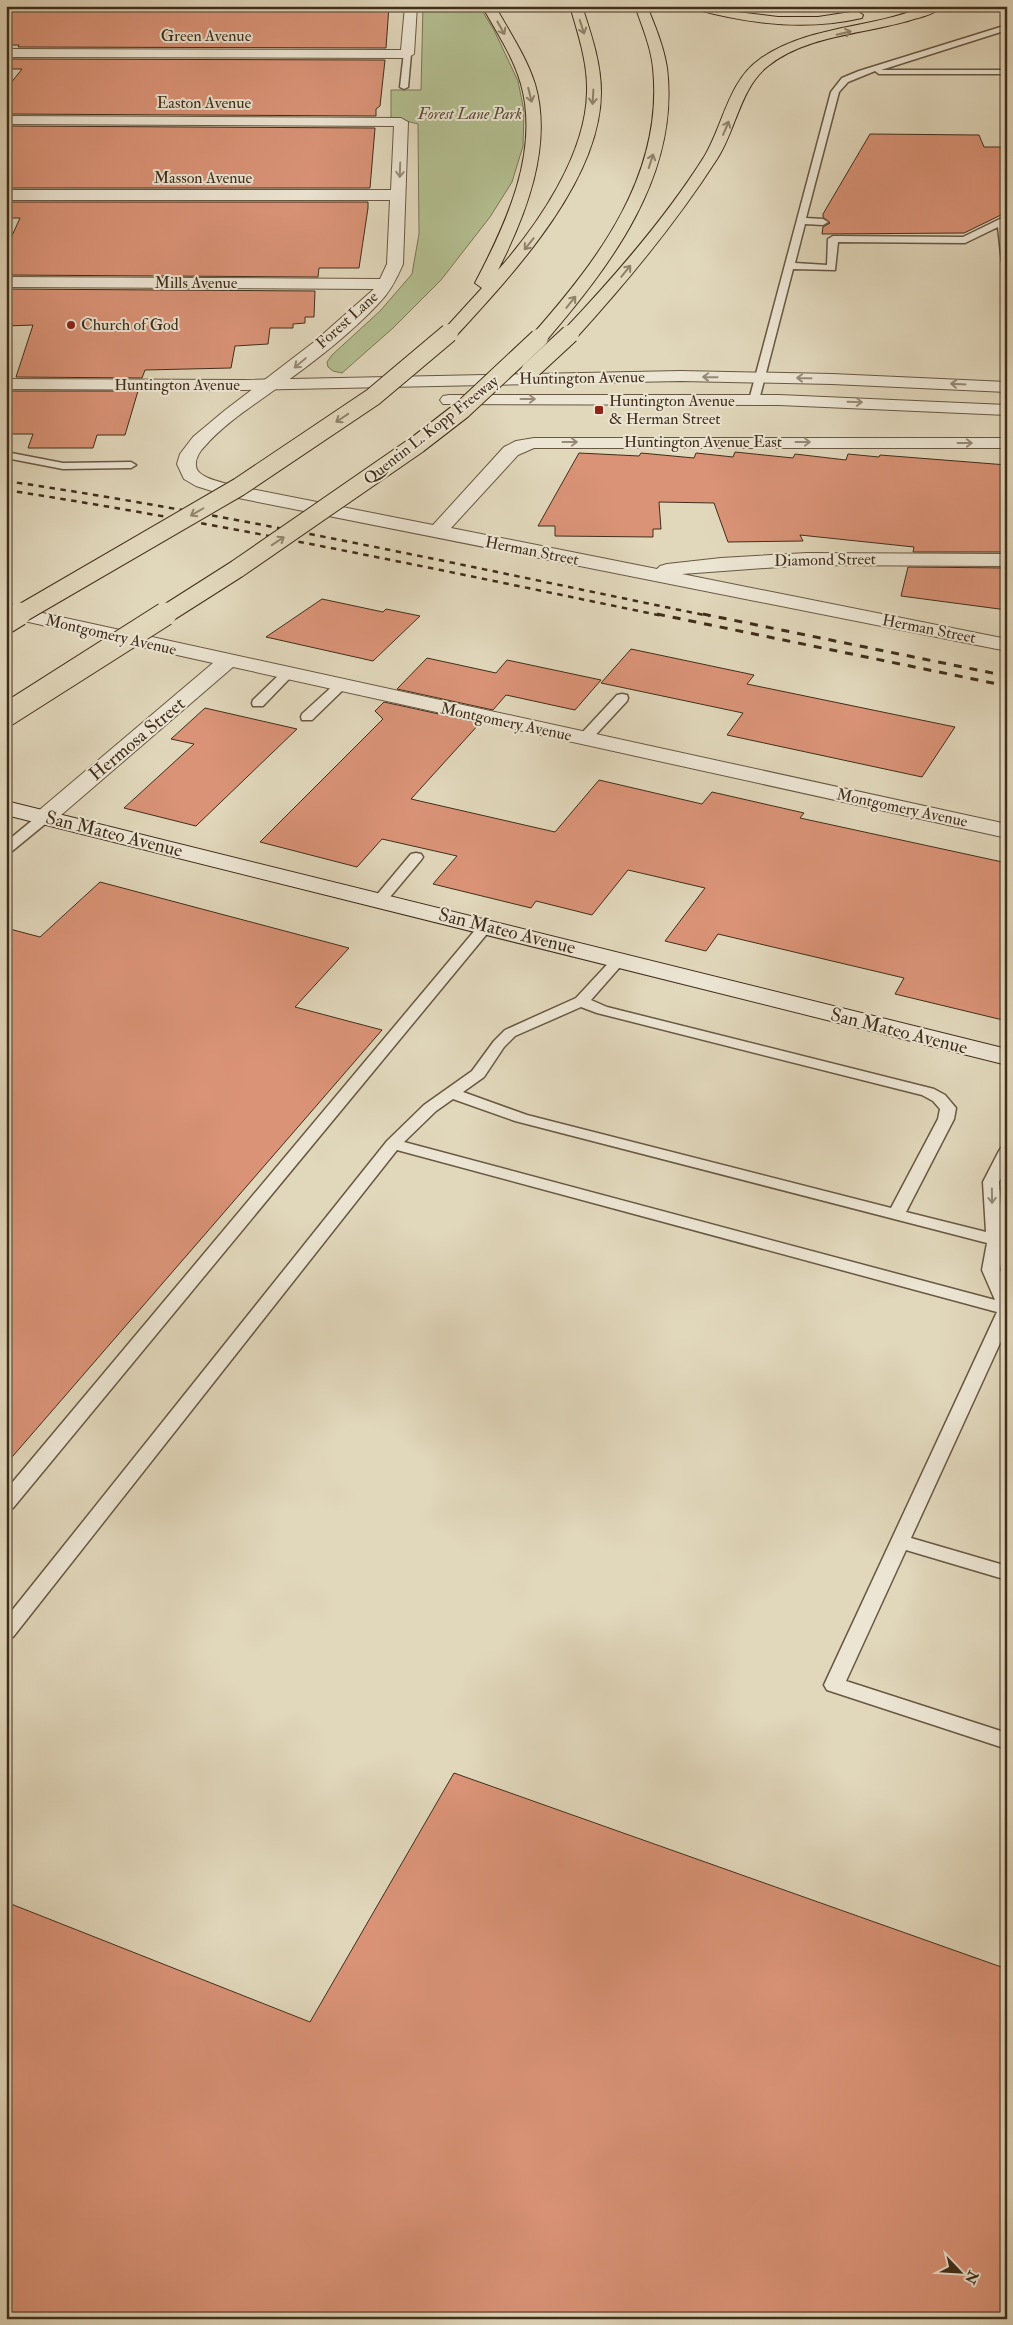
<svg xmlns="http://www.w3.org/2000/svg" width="1013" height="2325" font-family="'IM FELL Double Pica',serif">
	<rect width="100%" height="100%" fill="#e1d7bb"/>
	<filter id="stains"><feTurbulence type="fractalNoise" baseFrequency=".004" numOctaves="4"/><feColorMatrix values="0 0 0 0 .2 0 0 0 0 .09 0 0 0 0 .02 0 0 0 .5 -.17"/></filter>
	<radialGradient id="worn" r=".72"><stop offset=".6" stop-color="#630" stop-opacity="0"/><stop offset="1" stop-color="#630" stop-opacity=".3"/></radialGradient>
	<path fill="#b3be90" stroke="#7a7655" d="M423,6H479L494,30L518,81L524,111L523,146L512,182L490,217L441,280L393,328L342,373L333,371L328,367L327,362L332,355L380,311L412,274L419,234L418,124L391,117V90H421Z"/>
	<path fill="#da9377" stroke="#402e1a" d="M6,6H389L386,48L18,47L19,45H6Z
		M12,59L385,60L380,106L376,109V116L6,114V89L22,69H8Z
		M6,126L375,128L370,188H6Z
		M870,134L979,135L984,147H1001L1007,159V212L964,233L822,234L823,227L830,223L823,217V214Z
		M6,202H368V208L359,268H319L318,277L6,275V249L20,218H6Z
		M6,289L315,291L314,317H305V323L293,324V328H270L268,344L235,346L231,368L145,370L142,378L16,377L33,325L6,326Z
		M12,391H138L125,435H97L93,448H28L33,434H6V408Z
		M735,452L793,458L795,454L846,460L848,454L879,457L880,455L1007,465V552H913L914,547L800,535L803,541L728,542L714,503L659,502L661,529H653V537L555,536V526H538L579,453L639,456L641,453L694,458L696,453L733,457Z
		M908,567L1007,568V610L901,596Z
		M322,599L383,612L386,609L420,616L373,661L266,637Z
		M631,649L754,675L747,684L955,727L922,777L727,735L743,713L601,683Z
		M427,658L496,673L507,660L601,680L575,710L506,695L493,710L397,689Z
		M384,702L480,723L411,799L555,832L599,780L702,804L712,792L804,813L800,818L1007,863V1021L895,994L904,978L718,934L706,951L665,941L705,888L628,870L592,915L536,901L531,908L433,884L457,856L382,839L357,867L260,842L383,719L375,711Z
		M205,708L297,729L196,826L124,808L194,744L171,739Z
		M100,882L349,948L295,1007L382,1030L6,1464V928L40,937Z
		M454,1773L1007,1969V2319H6V1902L310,2022Z"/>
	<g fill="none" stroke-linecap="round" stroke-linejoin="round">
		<g stroke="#685842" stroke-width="3">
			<path id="service" d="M1007,25V30L881,70H1007V74H879L875,71L848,82L839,92L806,218L823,219L828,222L823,225L805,224L795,263L827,265L828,239L833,236L963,237L1002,218L1007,222V265L1002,262L998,227L965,243L838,242L835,270L793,269L759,400L754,403L750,402L749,400L831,92L842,78L859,71Z
				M404,52L411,54L408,87L404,89L400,87Z
				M6,452L63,463L131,462L136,465L131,468L63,469L6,458Z
				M287,670L293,674L291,677L263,706H253L252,703L253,700L283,671Z
				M340,682L344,683L346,686L344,689L312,720H302L301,717L302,714L336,683Z
				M622,694L627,695L628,698L627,701L589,742H579L577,739L579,736L617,695Z
				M45,813L52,817L50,820L11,852L6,853V842L40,814Z
				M416,853L421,854L423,857L421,860L385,903H375L373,900L375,897L411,854Z
				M486,922L491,923L493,926L491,929L13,1508L6,1510V1490L481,923Z
				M620,955L627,959L591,1000L607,1007L934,1089L945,1095L956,1108L954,1119L906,1212L986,1232L983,1182L999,1151L1001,1148L1007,1146V1167L999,1182L1004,1240L1000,1270L1007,1287V1328L911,1538L1007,1566V1580L906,1550L846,1681L1007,1733V1749L827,1690L824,1685L997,1312L397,1150L13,1637L6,1639V1618L387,1141L424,1105L472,1071L494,1041L505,1030L576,998L615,956ZM581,1007L597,1013L922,1095L933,1101L940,1109L938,1119L891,1208L527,1115L463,1092L484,1077L504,1047L515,1036ZM453,1099L515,1121L987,1243L982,1270L995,1300L404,1142L436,1111Z"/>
		</g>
		<g stroke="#685842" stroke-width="2">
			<path id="minor" d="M405,6H417L414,54L407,58L6,57V49L401,50Z
				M6,116L401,118L408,122L403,264C397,278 390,292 379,303C350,334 314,362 280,386C254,405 226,422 205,446C200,451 195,459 196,466C197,478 222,482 231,485L433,525L504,447L516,441L534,438H1007V448H534L518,455L451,528L657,569L660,566L667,564L721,558L807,553L1007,554V566L807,565L682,574L1007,639V651L228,496L196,486L184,479L177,464L180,454L193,437L224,411L314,342L374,289L6,287V277L380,279L387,264L390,200H6V190H391L394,126L6,124Z
				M6,605L1007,824V838L233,667L53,822L45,824L37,822L33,817L37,812L213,663L6,617Z"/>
		</g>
		<g stroke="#685842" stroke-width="2">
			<path id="tertiary" d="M681,371L832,374L1007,382V392L832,384L681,381L243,390L6,389V379L243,380Z
				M449,395H779L1007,405V415L779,405L443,404L440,400L443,396Z"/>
		</g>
		<g stroke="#402e1a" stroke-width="2">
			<path id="secondary" d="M6,801L1007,1049V1065L6,815Z"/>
		</g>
		<g stroke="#402e1a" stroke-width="2">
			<path id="motorway" d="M482,6H495C509,31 526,56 535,84C553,146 526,215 498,270C538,225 586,155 587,92C588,63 578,34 570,6H582C591,34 601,62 601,92C601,181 512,275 455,337H443L441,333L482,288L475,283C506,224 540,152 521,84C513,56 496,31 482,6Z
				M635,6H647C655,26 664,47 667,68C680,175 611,265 545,342H533L531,338L533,334C599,259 664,174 653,68C651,47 642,26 635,6Z
				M693,6H714L737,12L778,17H818L857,11L863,15L862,18C806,31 749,24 695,9Z
				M925,6H942C936,14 921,17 911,20C865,34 806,35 768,66C740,88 736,130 717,159C676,223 627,282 576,338H564L562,334L564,330C614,277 665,219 704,157C723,126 728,81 760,59C808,25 872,29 925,6Z"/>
		</g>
		<use href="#service" fill="#ece5d3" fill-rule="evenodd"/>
		<use href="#minor" fill="#ece5d3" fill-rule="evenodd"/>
		<use href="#tertiary" fill="#ece5d3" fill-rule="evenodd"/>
		<use href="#secondary" fill="#ece5d3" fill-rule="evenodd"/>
		<use href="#motorway" fill="#e1d7bb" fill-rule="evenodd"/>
		<path stroke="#402e1a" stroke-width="2.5" stroke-dasharray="5.5 5.5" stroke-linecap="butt" d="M6,481C242,516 475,568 709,616
			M6,490C226,524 445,571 663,616"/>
		<path stroke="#402e1a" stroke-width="3" stroke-dasharray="8 8" stroke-linecap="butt" d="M657,614L1007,686
			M703,614L1007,676"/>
		<g stroke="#402e1a" stroke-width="20" stroke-linecap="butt">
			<path id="motorway-bridge-far1" d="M530,371L570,334
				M17,616L239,487L373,397L449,333
				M163,616L237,569L418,444L462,410L539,338"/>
		</g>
		<g stroke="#402e1a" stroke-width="25" stroke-linecap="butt">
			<path id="motorway-bridge" d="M6,622L19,614
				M6,715L165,614"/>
		</g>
		<use href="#motorway-bridge-far1" stroke="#e1d7bb" stroke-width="18"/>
		<use href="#motorway-bridge" stroke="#e1d7bb" stroke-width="23"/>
	</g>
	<defs><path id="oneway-shaft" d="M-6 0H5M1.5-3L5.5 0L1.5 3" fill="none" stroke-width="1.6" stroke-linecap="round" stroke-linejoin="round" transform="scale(1.25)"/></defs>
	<g stroke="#90826a">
		<use href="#oneway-shaft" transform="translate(582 27) rotate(72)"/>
		<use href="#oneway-shaft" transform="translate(501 28) rotate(61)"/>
		<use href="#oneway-shaft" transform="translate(844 33) rotate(-13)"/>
		<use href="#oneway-shaft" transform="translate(530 95) rotate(76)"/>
		<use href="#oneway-shaft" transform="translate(593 97) rotate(93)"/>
		<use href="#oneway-shaft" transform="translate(726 128) rotate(-67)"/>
		<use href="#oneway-shaft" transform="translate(651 161) rotate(-72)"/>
		<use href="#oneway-shaft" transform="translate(529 244) rotate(129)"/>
		<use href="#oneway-shaft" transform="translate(626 271) rotate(-51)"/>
		<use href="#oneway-shaft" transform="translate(571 302) rotate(-51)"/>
		<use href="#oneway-shaft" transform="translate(342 418) rotate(146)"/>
		<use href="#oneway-shaft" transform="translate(197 512) rotate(150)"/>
		<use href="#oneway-shaft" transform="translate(278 541) rotate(-34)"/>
	</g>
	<g stroke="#968a76">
		<use href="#oneway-shaft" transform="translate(400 170) rotate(92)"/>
		<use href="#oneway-shaft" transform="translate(300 363) rotate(140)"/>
		<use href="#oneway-shaft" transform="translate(710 377) rotate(-179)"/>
		<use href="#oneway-shaft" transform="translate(804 378) rotate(-179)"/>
		<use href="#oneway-shaft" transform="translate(958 384) rotate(-177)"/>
		<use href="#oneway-shaft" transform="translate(528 399)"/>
		<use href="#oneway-shaft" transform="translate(855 402) rotate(2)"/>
		<use href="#oneway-shaft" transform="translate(570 442)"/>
		<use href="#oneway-shaft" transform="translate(803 442)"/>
		<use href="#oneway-shaft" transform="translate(965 443)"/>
		<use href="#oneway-shaft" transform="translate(992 1196) rotate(89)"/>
	</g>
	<g fill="#8f2418" stroke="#ece5d3" stroke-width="2">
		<circle cx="71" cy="325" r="5"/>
		<rect x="594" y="405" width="10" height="10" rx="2.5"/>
	</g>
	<g text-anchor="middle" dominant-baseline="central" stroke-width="4" stroke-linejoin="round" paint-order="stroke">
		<g font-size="16" fill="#402e1a" stroke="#ece5d3">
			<text x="206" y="36">Green Avenue</text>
			<text x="204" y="103">Easton Avenue</text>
			<text x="203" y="178">Masson Avenue</text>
			<text x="196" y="283">Mills Avenue</text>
			<text transform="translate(347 320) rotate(-42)">Forest Lane</text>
			<text transform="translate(582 378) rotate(-1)">Huntington Avenue</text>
			<text x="177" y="385">Huntington Avenue</text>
			<text transform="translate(431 430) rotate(-38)">Quentin L. Kopp Freeway</text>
			<text x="703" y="442">Huntington Avenue East</text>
			<text transform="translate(532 551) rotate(11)">Herman Street</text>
			<text transform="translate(825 560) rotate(-1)">Diamond Street</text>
			<text transform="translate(929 629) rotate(11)">Herman Street</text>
			<text transform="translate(111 635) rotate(13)">Montgomery Avenue</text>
			<text transform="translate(506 722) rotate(12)">Montgomery Avenue</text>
			<text transform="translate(902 808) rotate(12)">Montgomery Avenue</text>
		</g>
		<g font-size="16" font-style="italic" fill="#574b32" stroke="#ece5d3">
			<text x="470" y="114">Forest Lane Park</text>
		</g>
		<g font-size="16" fill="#402e1a" stroke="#ece5d3" text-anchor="start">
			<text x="81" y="325">Church of God</text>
			<text x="609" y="401">Huntington Avenue<tspan x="609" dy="18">&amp; Herman Street</tspan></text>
		</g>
		<g font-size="19" fill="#402e1a" stroke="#ece5d3">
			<text transform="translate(137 739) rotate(-40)">Hermosa Street</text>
			<text transform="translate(114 834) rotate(14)">San Mateo Avenue</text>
			<text transform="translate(507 931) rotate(14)">San Mateo Avenue</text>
			<text transform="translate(899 1031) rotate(14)">San Mateo Avenue</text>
		</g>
	</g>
	<rect width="1013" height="2325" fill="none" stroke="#e1d7bb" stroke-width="25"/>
	<rect x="8" y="8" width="998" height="2310" fill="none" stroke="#402e1a" stroke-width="2.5"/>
	<rect x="12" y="12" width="988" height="2300" fill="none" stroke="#402e1a"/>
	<g transform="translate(960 2272) rotate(115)" stroke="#ece5d3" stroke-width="4" paint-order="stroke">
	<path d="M0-4L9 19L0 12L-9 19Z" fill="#402e1a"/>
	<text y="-8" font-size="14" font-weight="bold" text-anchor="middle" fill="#402e1a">N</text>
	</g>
	<rect width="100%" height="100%" filter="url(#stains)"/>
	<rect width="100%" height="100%" fill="url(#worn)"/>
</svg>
